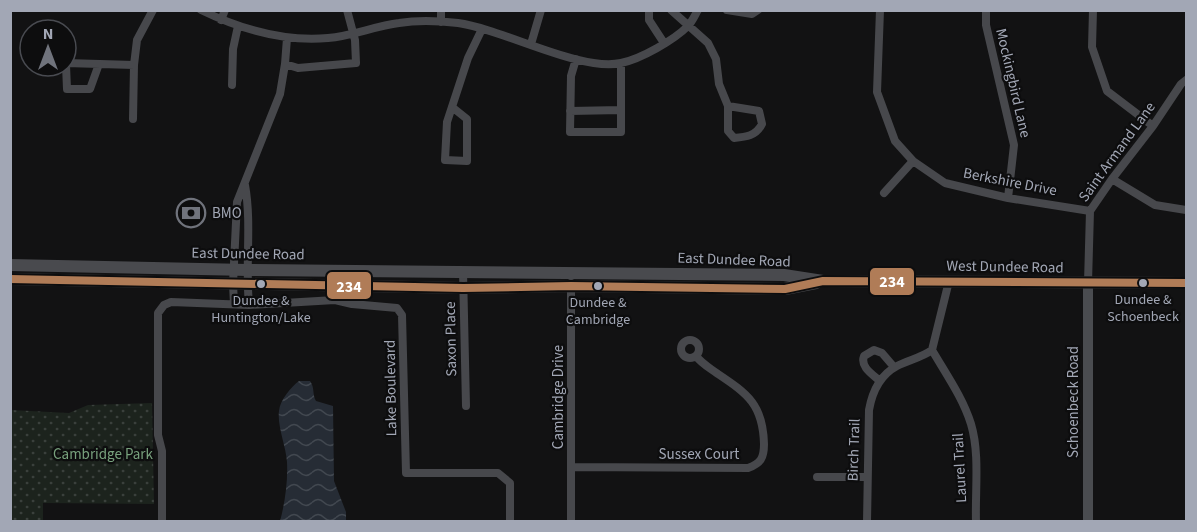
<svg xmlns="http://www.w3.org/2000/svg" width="1197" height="532" font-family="'Source Sans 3',sans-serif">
	<defs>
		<pattern id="park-dots" width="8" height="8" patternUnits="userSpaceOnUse" patternTransform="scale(1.5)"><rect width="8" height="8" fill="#1c231d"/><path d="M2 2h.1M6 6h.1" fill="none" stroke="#3a403c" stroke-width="1.8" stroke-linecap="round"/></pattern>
		<pattern id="water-waves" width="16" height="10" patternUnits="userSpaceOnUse" patternTransform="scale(1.5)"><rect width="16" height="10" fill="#262c35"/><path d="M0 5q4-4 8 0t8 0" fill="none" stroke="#424850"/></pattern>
	</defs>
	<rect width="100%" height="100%" fill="#121213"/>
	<path fill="url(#park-dots)" d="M152,403L154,504L43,503V521H11V410L69,413L88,405Z"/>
	<path fill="url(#water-waves)" d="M299,381H310C315,388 312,394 316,401L333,406L334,481L346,512V521H280C285,503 288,481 287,462C286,446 277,426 279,411C280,400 291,387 299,381Z"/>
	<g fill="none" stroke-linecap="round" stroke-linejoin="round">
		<path stroke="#47484c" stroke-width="8" d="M201,10C240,29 284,42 328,38C352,36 375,26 399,23C418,20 440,21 458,23C503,29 580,72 621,63C641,59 674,40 688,26C692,22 695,15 698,10
			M649,10V20L664,43
			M671,10L708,43L716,59L719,84L728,106V131L734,138C746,137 756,136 762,124L759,111L728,106
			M727,10L752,14L758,10
			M880,10L877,92L895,141L913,161L945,183L1008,198L1090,211
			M986,10V25L1014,145L1008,198
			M1093,10L1092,47L1107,91L1153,126
			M221,20L225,10
			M441,22V10
			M531,44L541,10
			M576,59L571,76L570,132H621V63
			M66,63L134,65
			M285,64L298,68L356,63L355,40L347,10
			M66,65L67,89H90L99,64
			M232,85L233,49L238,26
			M452,107L467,119V161L445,160L447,122L468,58L482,29
			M570,111L621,110
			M133,119L134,65L137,40L153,10
			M1112,179L1155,205L1186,210
			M245,185C252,224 245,265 249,305
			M884,193L913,161
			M463,271L466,406
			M1088,283L1090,211L1112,179L1153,126L1181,84L1186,80
			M234,304L233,284L237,202L280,94L285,64L287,38
			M681 349a9 9 0 1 1 18 0a9 9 0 1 1-18 0Z
			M932,350C946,374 963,398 971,424C980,454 975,490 976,522
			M880,381C872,374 860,367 864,356L874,350L882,353L894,367
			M571,467L748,468C761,463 764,458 764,444C763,405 748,394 718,374C710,368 702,364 696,356
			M817,477H866
			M162,522V451L158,435V313L164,305L171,302L249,305L335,300L352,304L397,308L402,315L406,473H498L510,483V522
			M571,522V283
			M867,522L869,410C872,393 880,375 897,366C908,360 921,358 932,350L949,281"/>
		<path stroke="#4a4c50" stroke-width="10" d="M1088,522V283"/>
		<path stroke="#494a4e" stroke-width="12" d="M10,265L248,270L784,275L823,281L1186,283
			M10,279L463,288L571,286L785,289L816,283"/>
		<g stroke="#0d0d0e" stroke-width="12">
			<path id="bus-1" d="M10,279L463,288L571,286L785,289L823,281L1186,283"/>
		</g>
		<use href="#bus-1" stroke="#b07c57" stroke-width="8"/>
	</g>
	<defs>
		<g id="bank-ring" transform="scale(1.5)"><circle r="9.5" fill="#0d0d0e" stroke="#70737c" stroke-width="1.5"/><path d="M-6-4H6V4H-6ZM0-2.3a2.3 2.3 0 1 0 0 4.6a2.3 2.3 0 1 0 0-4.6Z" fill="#70737c"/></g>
	</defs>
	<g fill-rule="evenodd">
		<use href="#bank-ring" x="191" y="213"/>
	</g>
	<g fill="#a2a7b5" stroke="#0d0d0e" stroke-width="2">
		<circle cx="1143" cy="283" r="5"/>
		<circle cx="261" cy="284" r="5"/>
		<circle cx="598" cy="286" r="5"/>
	</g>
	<g text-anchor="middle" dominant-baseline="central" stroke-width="4.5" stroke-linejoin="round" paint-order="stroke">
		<g font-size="14" fill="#a2a7b5" stroke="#0d0d0e">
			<text x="1143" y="300">Dundee &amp;<tspan x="1143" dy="17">Schoenbeck</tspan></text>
			<text x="261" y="301">Dundee &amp;<tspan x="261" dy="17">Huntington/Lake</tspan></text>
			<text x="598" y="303">Dundee &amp;<tspan x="598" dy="17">Cambridge</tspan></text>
		</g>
		<g font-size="15" fill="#a2a7b5" stroke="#0d0d0e">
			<text transform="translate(1013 83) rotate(77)">Mockingbird Lane</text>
			<text transform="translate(1117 152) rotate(-54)">Saint Armand Lane</text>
			<text transform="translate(1010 182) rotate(11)">Berkshire Drive</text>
			<text transform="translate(248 254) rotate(1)">East Dundee Road</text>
			<text transform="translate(734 260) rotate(2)">East Dundee Road</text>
			<text transform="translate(1005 267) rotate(1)">West Dundee Road</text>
			<text transform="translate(451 339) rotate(-91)">Saxon Place</text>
			<text transform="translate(391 388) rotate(-91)">Lake Boulevard</text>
			<text transform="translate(558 397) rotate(-90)">Cambridge Drive</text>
			<text transform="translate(1073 402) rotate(-90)">Schoenbeck Road</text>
			<text transform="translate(854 450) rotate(-88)">Birch Trail</text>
			<text x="699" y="454">Sussex Court</text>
			<text transform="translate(960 468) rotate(-93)">Laurel Trail</text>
		</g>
		<g font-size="15" fill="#a2a7b5" stroke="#0d0d0e" text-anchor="start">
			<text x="212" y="213">BMO</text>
		</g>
		<g font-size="15" fill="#78a17d" stroke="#0d0d0e">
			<text x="103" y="454">Cambridge Park</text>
		</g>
	</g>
	<g stroke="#0d0d0e" stroke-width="2">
		<rect x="869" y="267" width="46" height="29" rx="6" fill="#b07c57"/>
		<rect x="326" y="271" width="46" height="29" rx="6" fill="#b07c57"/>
	</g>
	<g font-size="16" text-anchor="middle" font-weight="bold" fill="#fff">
		<text x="892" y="287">234</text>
		<text x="349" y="292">234</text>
	</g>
	<rect width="1197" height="532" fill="none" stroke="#a2a7b5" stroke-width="24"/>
	<g transform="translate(48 48)"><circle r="28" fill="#0d0d0e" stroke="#494b51" stroke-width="1.5"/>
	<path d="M0-4.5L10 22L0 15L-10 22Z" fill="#70737c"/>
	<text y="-9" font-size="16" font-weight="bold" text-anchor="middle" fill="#a2a7b5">N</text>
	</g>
</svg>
